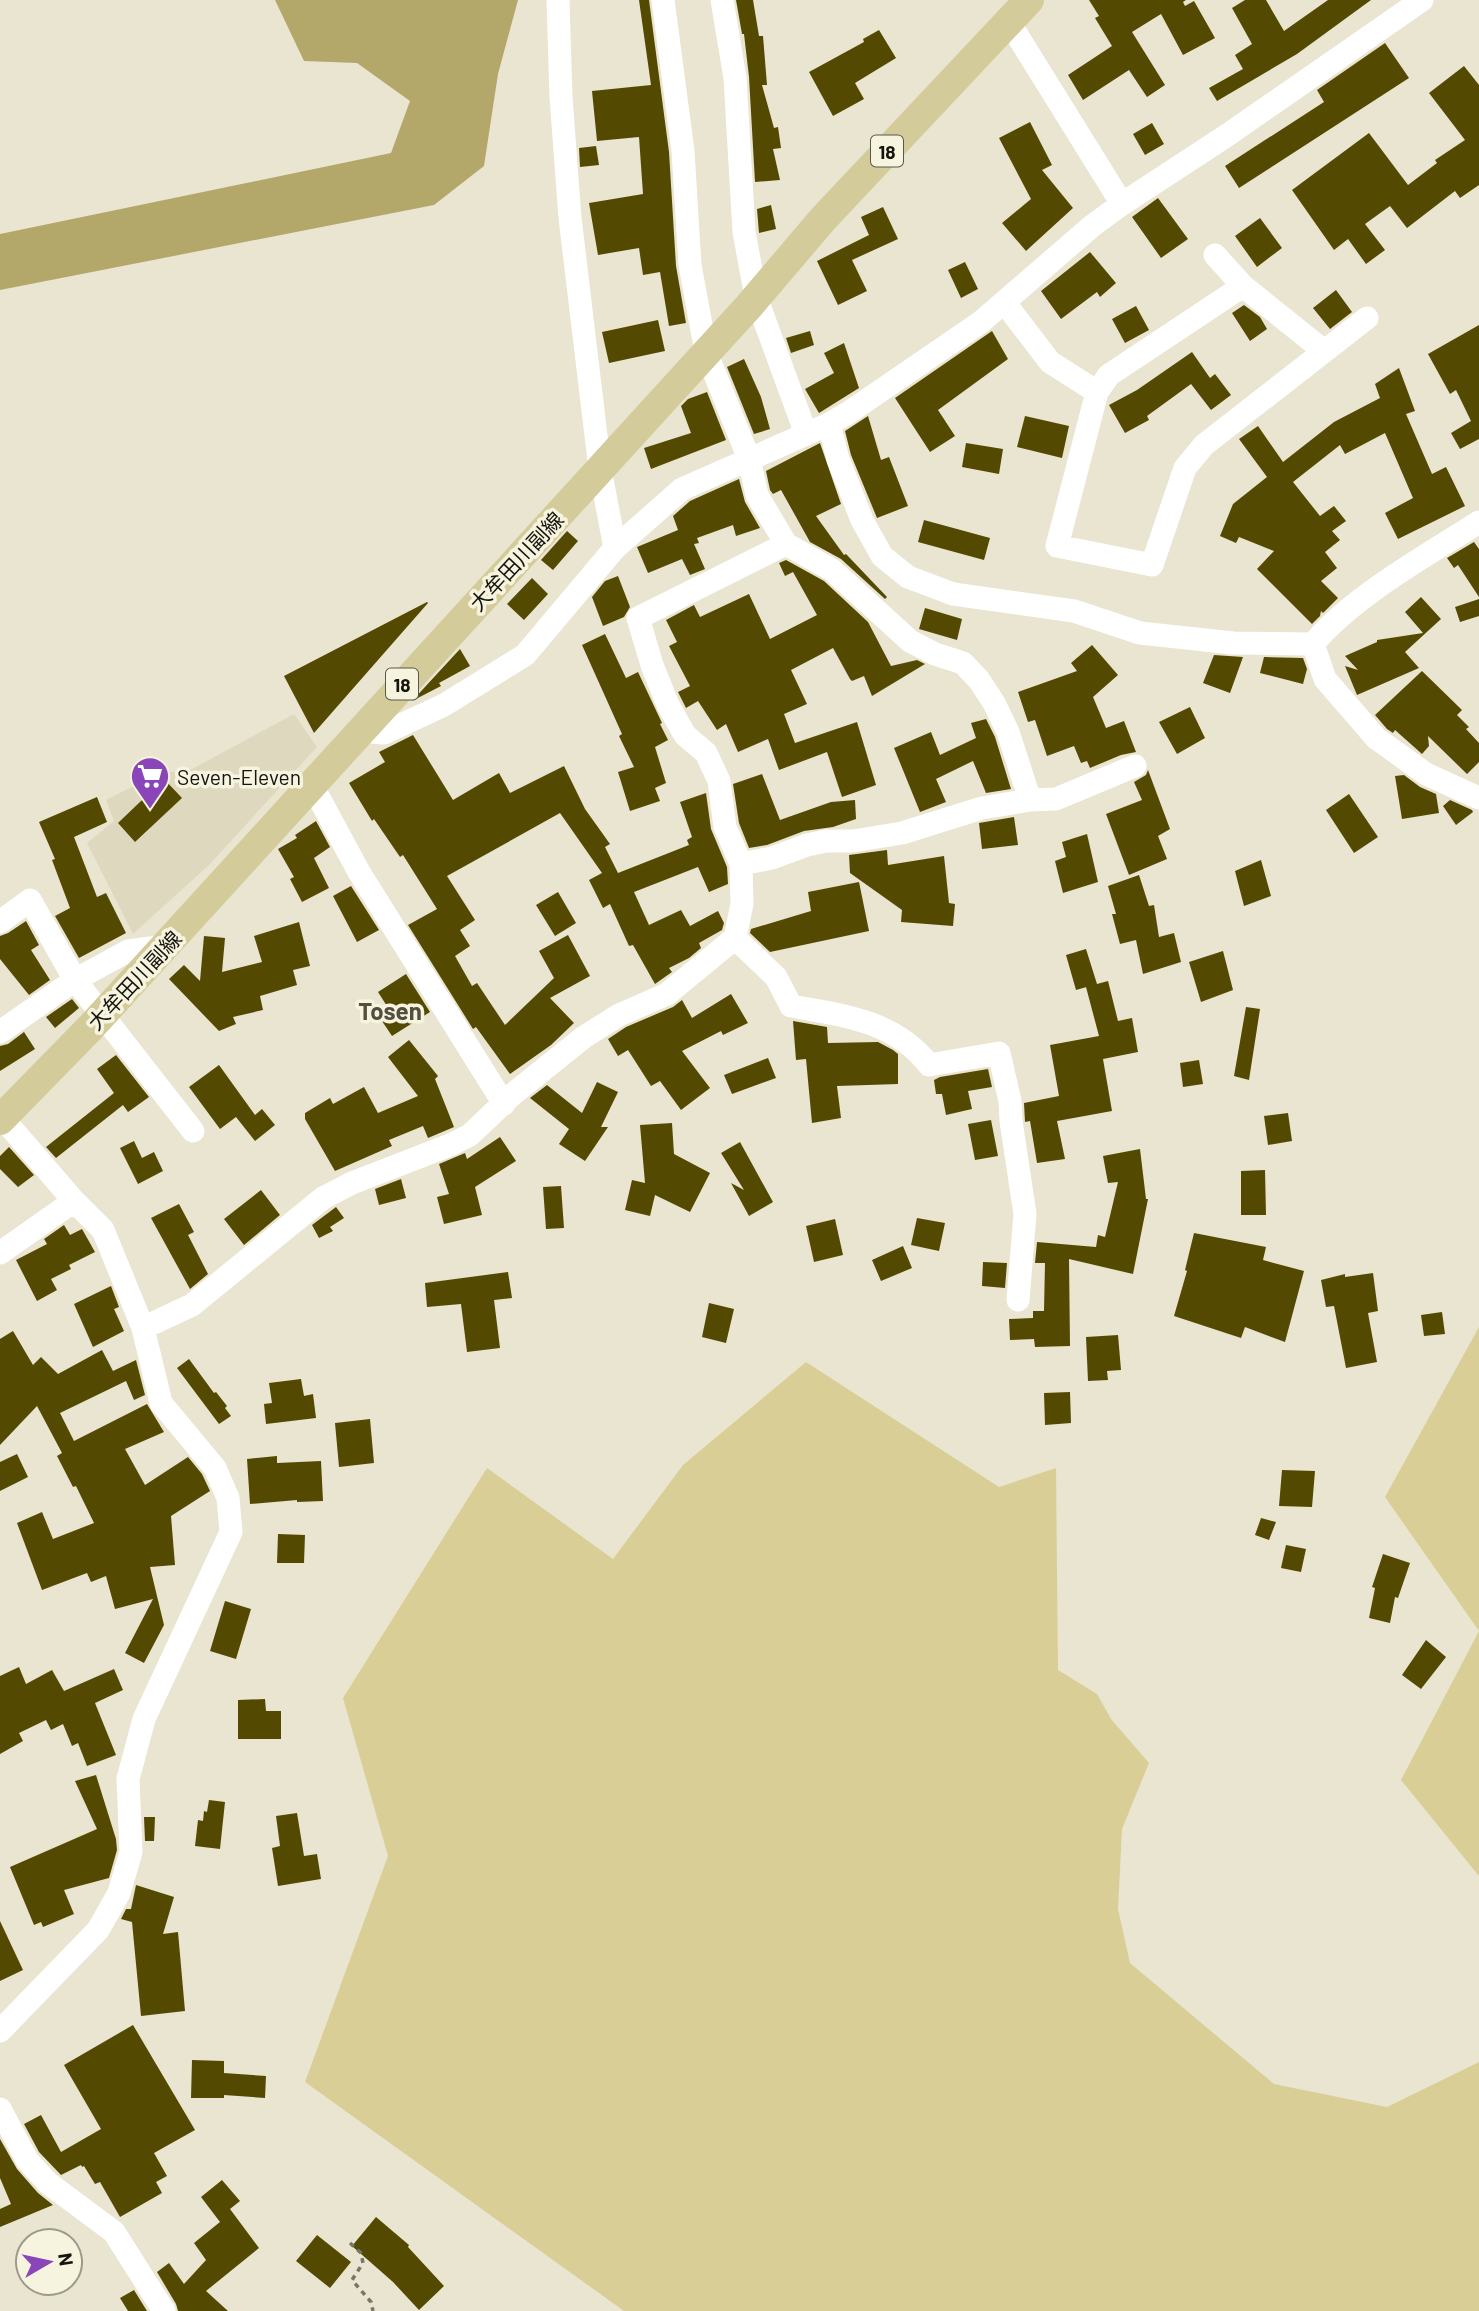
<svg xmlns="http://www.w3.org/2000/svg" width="1479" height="2311" font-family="Barlow,'Noto Sans JP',sans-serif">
	<rect width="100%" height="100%" fill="#e9e5d1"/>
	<path fill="#ded9be" d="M294,714L317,747L209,865L133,934L87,843L114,821L106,800L157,774L192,769Z"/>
	<path fill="#d9cf96" d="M1479,1327V1876L1401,1780L1479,1631L1385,1497Z
		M806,1362L999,1487L1056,1468L1058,1670L1097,1694L1111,1719L1149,1763L1122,1829L1118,1909L1130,1963L1274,2084L1387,2107L1479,2062V2311H624L305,2082L388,1856L343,1698L487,1468L613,1559L683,1465Z"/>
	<path fill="#b3a86a" d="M275,0H518L498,74L484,166L434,205L0,290V234L391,153L410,101L357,63L304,61Z"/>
	<path fill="#544901" d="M639,0H649L669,152L676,266L686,323L669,326L660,272L643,275L639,248L598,255L589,203L643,194L639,137L597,141L592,91L651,85Z
		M736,0H753L759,36H763L767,85H762L774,128L778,127L781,148L773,149L780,180L755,182L749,77L744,34H742Z
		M1089,0H1186L1183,2L1185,6L1194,1L1215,38L1183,55L1161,14L1132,32L1165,85L1147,97L1129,70L1083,100L1068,75L1112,46L1095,18L1099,16Z
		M1245,0H1266L1284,31L1328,0H1371L1297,54L1217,101L1209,88L1243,69L1235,55L1252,44L1232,8Z
		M879,30L896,58L855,83L864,99L833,116L809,72L864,42L863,39Z
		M1385,43L1409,78L1239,188L1225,166L1324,102L1317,90Z
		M1464,66L1479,85V185L1460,198L1455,191L1407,228L1390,206L1365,224L1385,250L1366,264L1348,239L1334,250L1292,190L1369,133L1408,185L1437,163L1435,160L1465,140L1429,93Z
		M1030,122L1052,165L1042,170L1073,208L1026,251L1002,223L1031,199L999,138Z
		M1152,123L1164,144L1145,155L1133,134Z
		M596,146L599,165L580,167L579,148Z
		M1158,198L1188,239L1161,258L1132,217Z
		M771,205L776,229L759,233L757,209Z
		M883,207L898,239L852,260L867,291L838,305L817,261L869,235L861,217Z
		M1260,218L1282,248L1257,267L1235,236Z
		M1090,252L1116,283L1100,297L1097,292L1061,319L1041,291Z
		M965,262L978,289L961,298L948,270Z
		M1336,290L1352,312L1330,329L1313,308Z
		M1244,305L1260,317L1267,329L1250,341L1232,313Z
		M1136,306L1149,330L1125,343L1112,319Z
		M658,320L665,351L609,363L602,332Z
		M1479,325V439L1460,449L1451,433L1471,421L1456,390L1450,394L1428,354Z
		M810,331L814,345L791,353L786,338Z
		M992,331L1008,359L938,410L955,436L930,452L895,398Z
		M844,343L859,388L819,413L805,389L834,373L824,353Z
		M1192,352L1210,378L1215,374L1231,395L1211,410L1191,384L1147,416L1149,420L1125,433L1109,405L1137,390Z
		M744,359L761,397L770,429L754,434L727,367Z
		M1399,368L1415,411L1406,414L1432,474L1446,467L1465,506L1398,539L1385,513L1413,498L1385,433L1345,454L1340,445L1293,482L1320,516L1334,506L1346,521L1332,531L1340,540L1325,552L1337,568L1321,581L1338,598L1323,613L1321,611L1320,616L1312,624L1257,569L1274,551L1239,537L1236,543L1220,536L1233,504L1267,477L1239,439L1258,426L1283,462L1334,422L1380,398L1375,384Z
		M707,392L726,440L651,469L644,448L691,433L681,406L688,399Z
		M868,416L881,460L889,457L908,506L877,518L851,455L845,431Z
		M1025,416L1069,426L1062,458L1017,447Z
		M820,443L841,504L816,516L844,555L846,554L887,597L885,599L841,559L810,542L781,490L773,494L770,490L766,471Z
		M966,443L1003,449L999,474L962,467Z
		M739,479L745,502L760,528L736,536L733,525L697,538L699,543L694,544L705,569L690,575L682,559L648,573L637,547L678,530L673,516L690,501Z
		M924,520L990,538L984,560L918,542Z
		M567,531L578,541L553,570L541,560Z
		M1474,542L1479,549V597L1458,565L1454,568L1447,558Z
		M786,560L824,581L868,622L891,666L917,660L925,664L872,696L864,676L852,681L850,679L833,648L791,670L807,704L784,714L795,743L857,722L876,785L842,797L827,752L779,770L768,739L738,752L726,724L717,730L698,701L686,708L678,692L690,686L669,646L677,642L666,620L694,605L700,617L749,594L770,639L817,615L793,572L785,576L779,563Z
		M618,576L630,607L624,617L603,626L592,597L605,581Z
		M532,578L548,594L524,620L507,604Z
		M1421,597L1441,619L1405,652L1419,668L1357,695L1345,666L1358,670L1345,656L1377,642V640L1423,633L1405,612Z
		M1479,599V616L1460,622L1455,607Z
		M427,602L428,603L314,733L284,676Z
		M925,608L962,619L957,640L919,629Z
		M605,634L626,678L638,672L662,723L660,724L668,740L655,747L666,783L655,788L660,801L630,811L618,772L634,767L619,736L622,734L582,645Z
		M1092,645L1118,675L1093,697L1106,728L1124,721L1136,752L1121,755L1090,768L1087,761L1081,763L1074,746L1047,756L1035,720L1028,722L1018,692L1077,671L1071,663Z
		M460,649L470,666L439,683L441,686L412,701Z
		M1214,655L1243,657L1230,693L1203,683Z
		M1264,657L1303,658L1307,669L1303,684L1260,673Z
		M1422,671L1462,710L1457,715L1469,727L1466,729L1479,743V762L1467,774L1428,736L1429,746L1422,754L1395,730L1393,733L1387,729L1375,715Z
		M1190,707L1205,738L1177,754L1159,722Z
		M986,719L995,737L1011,789L986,793L973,761L936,779L946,802L920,812L894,748L931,732L940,755L976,738L971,723Z
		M413,735L453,800L499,773L510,793L564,766L585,809L610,844L605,847L618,873L689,845L687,840L692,837L680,802L706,793L711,829L727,867L728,884L709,892L698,867L634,892L649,925L681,910L690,926L718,911L724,923L722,930L699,943L701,948L689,958L669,968L672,972L655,984L633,945L629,946L610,904L603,908L589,880L602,873L560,813L447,876L475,920L460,930L470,946L455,956L472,986L477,983L505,1025L554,978L539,951L568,935L590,976L550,998L574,1023L551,1045L510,1074L476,1027L473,1029L408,925L437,909L403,855L400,857L374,819L372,821L349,783L385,762L379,752Z
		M1148,770L1170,829L1158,836L1167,859L1129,875L1106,814L1142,800L1134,782L1146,775Z
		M762,774L780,820L831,802L855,800L856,819L833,827L804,831L767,845L749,848L739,823L733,784Z
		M1404,775L1420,787L1436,794L1439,813L1402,819L1395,776Z
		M164,779L182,798L135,842L118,823Z
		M1349,794L1378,837L1354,853L1326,810Z
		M97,797L107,822L74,837L97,897L106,893L126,933L79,958L55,916L70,908L52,860L55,859L39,822Z
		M1450,800L1472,810L1473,812L1456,825L1443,806Z
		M1014,817L1018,845L982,849L979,823Z
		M316,821L330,847L314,858L329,888L302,902L290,879L294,877L278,849L297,838L295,835Z
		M1087,834L1098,882L1063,893L1055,861L1066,857L1062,842Z
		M887,850L888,865L944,856L949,903L955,904L953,926L901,922L902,910L850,873L849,855Z
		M1261,860L1271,896L1244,906L1235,871Z
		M1139,875L1149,906L1154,905L1159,937L1174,933L1181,962L1143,974L1136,940L1120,944L1112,914H1116L1108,886Z
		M859,882L869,931L770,952L750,933L751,929L811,911L808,892Z
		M351,886L379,930L357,942L333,896Z
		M558,892L576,923L555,936L536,905Z
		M26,921L39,945L31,950L50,980L29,995L0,959V936L8,933Z
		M299,922L310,966L293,970L297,985L260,996L263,1010L233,1017L236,1024L219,1031L169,979L184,965L200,981L204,936L225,938L222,972L262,962L254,936Z
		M1086,949L1097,984L1076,990L1066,955Z
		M1223,951L1233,990L1201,1002L1189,962Z
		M406,974L430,1012L392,1036L382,1021L392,1014L378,992Z
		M1108,981L1118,1021L1132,1018L1138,1052L1103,1059L1112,1111L1057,1121L1065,1159L1037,1163L1030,1121L1025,1122L1024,1103L1059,1096L1050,1045L1099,1036L1086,987Z
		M731,994L748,1023L723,1035L721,1031L682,1051L710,1088L681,1110L660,1081L651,1086L628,1050L618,1056L608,1039L626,1027L673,1007L682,1000L692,1018Z
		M72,999L79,1008L55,1028L46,1017Z
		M1246,1007L1260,1009L1249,1080L1234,1076Z
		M793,1021L827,1027L828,1043L878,1042L893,1050L898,1054V1084L837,1086L841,1118L812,1123L806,1059L796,1060Z
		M24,1032L35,1049L0,1071V1046L8,1044Z
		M409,1040L438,1076L435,1079L454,1127L428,1138L423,1126L389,1140L392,1146L335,1171L305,1119V1113L330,1098L333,1104L364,1087L378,1113L418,1096L388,1057Z
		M116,1055L149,1097L128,1112L123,1105L56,1158L46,1147L114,1093L97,1069Z
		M768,1058L776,1078L732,1094L724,1075Z
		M1199,1060L1203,1084L1183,1087L1180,1063Z
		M219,1065L255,1115L262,1109L275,1125L255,1141L236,1117L220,1129L189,1087Z
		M988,1069L992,1087L968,1091L972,1109L946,1115L942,1094H936L934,1080L940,1077Z
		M597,1082L618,1092L601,1127H608L585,1161L559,1144L569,1129L530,1098L547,1085L582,1113Z
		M1288,1113L1292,1141L1268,1145L1264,1116Z
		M991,1120L998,1156L975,1160L968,1124Z
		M672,1123L674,1154L710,1173L690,1212L655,1195L650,1216L625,1210L632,1180L645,1183L640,1125Z
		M500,1137L516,1161L475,1187L482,1215L444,1224L437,1197L449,1194L439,1164L465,1153L467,1159Z
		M134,1141L142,1158L154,1152L163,1171L138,1184L120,1148Z
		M740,1142L773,1202L749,1216L731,1183L744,1190L721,1153Z
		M9,1147L34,1175L18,1187L0,1169V1156Z
		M1140,1149L1146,1199H1148L1133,1274L1069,1259L1070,1346L1035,1347L1034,1339L1010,1340L1009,1319L1033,1318V1311H1044L1045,1263H1035L1037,1242L1096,1247L1098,1235L1105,1237L1118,1182L1108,1183L1103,1156Z
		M1265,1170L1266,1215H1241V1171Z
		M401,1179L406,1198L379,1205L375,1189Z
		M561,1186L564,1228L546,1229L543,1187Z
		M261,1190L280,1215L244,1245L224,1219Z
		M179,1204L194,1232L188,1235L208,1274L190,1289L151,1218Z
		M336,1207L344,1218L330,1227L333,1231L319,1238L312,1225Z
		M917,1218L945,1223L939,1251L911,1245Z
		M835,1219L843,1255L814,1262L806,1226Z
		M64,1225L70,1235L82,1229L95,1252L69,1265L71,1269L51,1279L57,1290L37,1301L16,1260L47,1244L44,1239Z
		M1194,1233L1266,1247L1263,1260L1304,1271L1285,1342L1245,1327L1241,1338L1174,1316L1187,1271L1185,1270Z
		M903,1246L912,1268L881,1281L872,1260Z
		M983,1262L1007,1263L1005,1288L982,1286Z
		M508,1272L512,1298L494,1300L500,1348L467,1352L461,1304L427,1307L425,1283Z
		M1373,1273L1378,1311L1368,1313L1377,1362L1346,1368L1334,1306L1326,1307L1321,1280L1345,1274V1277Z
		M111,1286L119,1307L114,1309L124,1331L93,1347L74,1304Z
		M709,1303L734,1309L726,1343L702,1337Z
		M1442,1312L1445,1334L1424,1336L1421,1315Z
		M13,1331L33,1365L41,1357L58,1374L102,1350L113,1371L136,1360L145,1395L134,1400L126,1381L60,1413L74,1441L147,1404L164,1432L125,1449L145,1485L188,1457L202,1474L210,1491L171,1516L175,1565L150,1567L164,1625L144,1663L125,1653L153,1599L115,1609L106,1576L91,1582L87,1573L42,1590L17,1523L42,1512L53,1539L94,1523L76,1486L73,1487L57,1456L62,1453L37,1406L0,1445V1339Z
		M1118,1335L1121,1370L1107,1371L1108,1380L1088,1381L1086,1337Z
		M189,1359L214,1393L216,1392L227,1406L225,1408L231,1416L219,1424L177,1368Z
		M301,1379L304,1396L313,1394L316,1418L266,1424L264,1404L272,1403L269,1383Z
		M1070,1392L1071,1423L1045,1425L1044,1393Z
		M370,1419L374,1463L339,1467L335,1423Z
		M17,1454L28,1477L0,1491V1462Z
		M277,1456V1463L321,1461L323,1501L297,1502V1500L250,1504L247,1459Z
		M1282,1470L1315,1471L1312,1507L1279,1506Z
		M1261,1518L1276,1522L1269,1540L1255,1535Z
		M278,1534L305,1535L304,1563H277Z
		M1286,1545L1306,1549L1301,1572L1281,1568Z
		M1383,1554L1410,1563L1398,1598L1395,1597L1390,1623L1369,1618L1375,1588L1372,1587Z
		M225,1601L251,1609L236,1659L210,1651Z
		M1426,1640L1446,1657L1421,1689L1402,1675Z
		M19,1667L26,1684L52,1670L64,1691L114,1669L123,1690L95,1703L116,1755L87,1766L78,1743L72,1746L63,1724L51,1730L46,1720L19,1733L23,1741L0,1754V1676Z
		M265,1699L266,1711H281V1739H238V1700Z
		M96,1775L116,1839L117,1850L109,1878L64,1890L74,1914L43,1927L41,1922L34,1925L10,1867L97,1829L75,1781Z
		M209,1800L225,1802L220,1849L195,1846L198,1820L203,1821L204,1811L207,1812Z
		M297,1813L304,1856L317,1854L321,1879L278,1886L272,1848L280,1846L276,1816Z
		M144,1817H155L154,1841H145Z
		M136,1885L174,1897L163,1934L178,1932L185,2011L141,2016L132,1922L121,1919L126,1909H131Z
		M0,1921L23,1970L0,1981Z
		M133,2025L195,2130L154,2153L167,2176L156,2182L162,2193L120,2217L100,2182L95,2184L84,2166L82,2167L81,2165L61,2175L39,2152L24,2124L41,2115L61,2152L101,2129L64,2065Z
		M192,2060L224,2061V2073L266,2076L265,2098L224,2095V2098H191Z
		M0,2139L17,2169L38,2193L53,2205L0,2227V2209L11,2204L0,2178Z
		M222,2180L240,2201L230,2209L259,2248L206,2291L228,2311H178L176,2304L157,2272L169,2263L184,2284L206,2260L194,2243L220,2222L201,2197Z
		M376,2217L409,2245L408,2247L444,2286L419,2310L393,2282L352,2246Z
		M317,2235L351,2262L330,2288L296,2261Z
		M134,2290L147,2311H128L120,2298Z"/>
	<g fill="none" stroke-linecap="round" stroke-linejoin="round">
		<path stroke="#787568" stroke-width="3.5" stroke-dasharray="5 5" stroke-linecap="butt" d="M350,2243L361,2253L363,2263L352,2280L371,2302L373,2311"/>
		<path stroke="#fff" stroke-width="23" d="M558,0L561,97L570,218L600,469L615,548
			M663,0L683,151L690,265L706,352L749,459L757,495L786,544L832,570L910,641L935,654L963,663L979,680L994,703L1008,732L1030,800
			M722,0L735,78L744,232L756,297L806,434
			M1009,22L1122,204
			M1215,255L1243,286L1324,351
			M1004,302L1050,362L1097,392L1057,546L1152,565L1185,468L1204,445L1367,318
			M1097,392L1109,375L1243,286
			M829,424L838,459L862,520L882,556L908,577L953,594L1074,611L1140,633L1233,643L1313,644
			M1313,644L1325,679L1376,738L1426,774L1479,798
			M1313,644C1353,596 1426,556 1479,522
			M359,731L384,733L444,705L525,655L615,548L682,489L829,424L848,413L981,322L1092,226L1122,204L1226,136L1422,0
			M312,785L359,872L504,1104
			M741,864L772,858L807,845L826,841H853L902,833L982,808L1030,800L1056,799L1135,766
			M0,922L30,900L75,980L193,1131
			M735,938L776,977L791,1006C843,1015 895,1021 929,1065L999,1053L1010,1101L1011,1121L1025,1214L1018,1300
			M0,1032L75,980L128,951L166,946
			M0,1115L74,1201L103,1230L143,1328L161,1403L215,1468L228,1498L231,1532L144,1719L128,1779L131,1852L119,1893L98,1930L0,2031
			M0,1253L74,1201
			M143,1328L192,1305L323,1198L352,1183L450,1145L470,1135L513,1094L584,1037L619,1015L667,994L735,938L742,904L741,864L725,827L719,781L706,753L685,735L668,705L652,665L638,618L786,544
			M0,2109L27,2160L48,2183L114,2232L164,2311"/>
		<path stroke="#d4cb9a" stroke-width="30" d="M0,1120L91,1027L749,306L823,219L1029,0"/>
	</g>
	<defs>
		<g id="supermarket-pin" transform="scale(2.0125)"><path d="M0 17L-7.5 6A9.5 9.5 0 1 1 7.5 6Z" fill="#8a45b8" stroke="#f6f3de"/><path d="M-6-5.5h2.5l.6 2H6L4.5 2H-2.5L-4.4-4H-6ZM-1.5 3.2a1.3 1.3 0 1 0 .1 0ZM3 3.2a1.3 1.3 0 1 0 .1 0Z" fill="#fff"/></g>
	</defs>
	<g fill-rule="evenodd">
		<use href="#supermarket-pin" x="150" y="776"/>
	</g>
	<g text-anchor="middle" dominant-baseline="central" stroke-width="7" stroke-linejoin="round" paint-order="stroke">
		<g fill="#f6f3de" stroke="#58574c" stroke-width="2">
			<rect x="871" y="135.5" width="32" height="31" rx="5"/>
			<rect x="386" y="668.5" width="32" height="31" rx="5"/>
		</g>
		<g font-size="19" font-weight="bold" fill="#15140d">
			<text x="887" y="151">18</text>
			<text x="402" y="684">18</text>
		</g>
		<g font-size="21" fill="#15140d" stroke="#f6f3de">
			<text transform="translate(516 561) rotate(-47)">大牟田川副線</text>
			<text transform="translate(134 980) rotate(-47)">大牟田川副線</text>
		</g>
		<g font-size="21" fill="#15140d" stroke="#f6f3de" text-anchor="start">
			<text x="177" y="776">Seven-Eleven</text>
		</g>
		<g font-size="24" font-weight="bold" fill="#524f3e" stroke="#f6f3de">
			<text x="390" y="1010">Tosen</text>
		</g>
	</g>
	<g transform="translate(49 2262) rotate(81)"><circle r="33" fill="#f6f3de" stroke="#9c9a8a" stroke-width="2"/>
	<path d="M0-5L12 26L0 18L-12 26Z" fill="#8a45b8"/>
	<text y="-10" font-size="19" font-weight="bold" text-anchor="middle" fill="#15140d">N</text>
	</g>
</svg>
